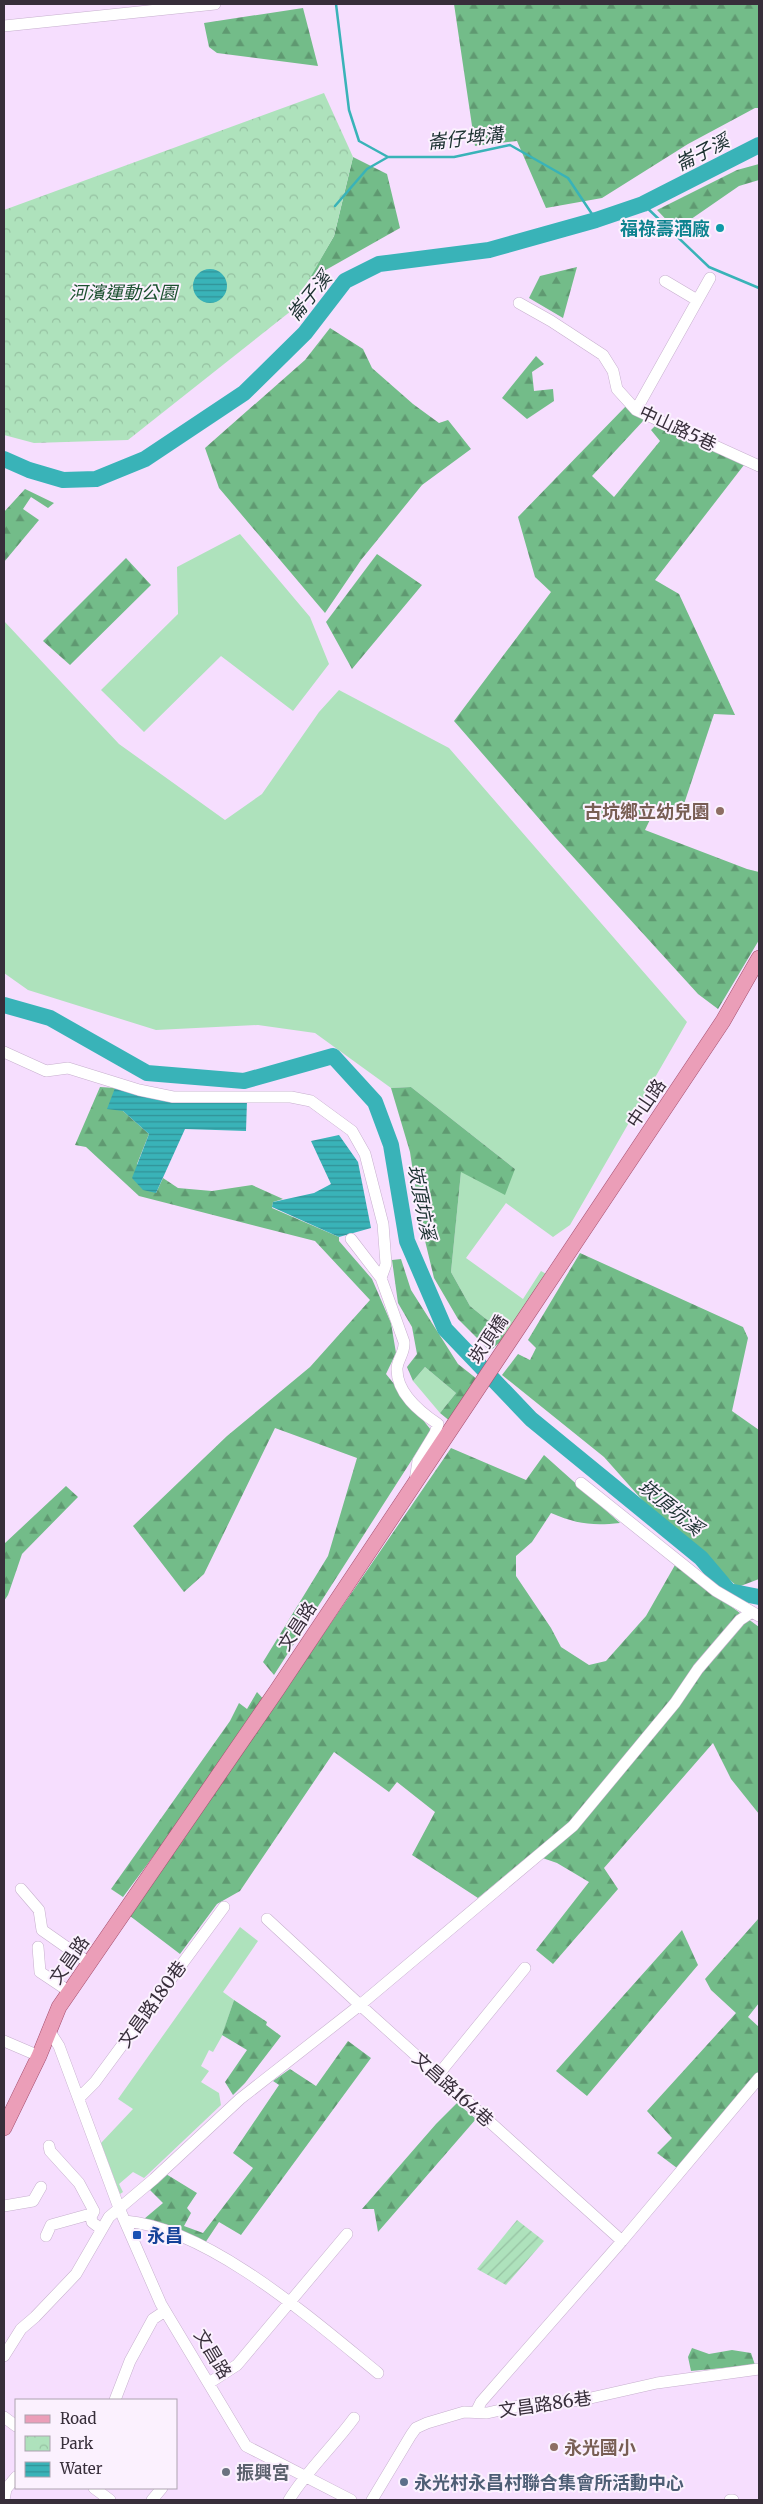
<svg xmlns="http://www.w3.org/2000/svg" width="763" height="2504" font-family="Merriweather,'Noto Sans TC',serif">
	<defs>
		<pattern id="forest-firs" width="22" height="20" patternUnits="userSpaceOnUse" patternTransform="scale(1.25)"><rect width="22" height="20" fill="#73bc89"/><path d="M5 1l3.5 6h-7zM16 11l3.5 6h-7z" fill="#5f9971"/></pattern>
		<pattern id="park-crowns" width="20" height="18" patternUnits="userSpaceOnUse" patternTransform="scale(1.25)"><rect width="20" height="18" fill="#aee2bc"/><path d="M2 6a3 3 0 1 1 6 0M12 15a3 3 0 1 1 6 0" fill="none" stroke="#96c2a2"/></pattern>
		<pattern id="garden-furrows" width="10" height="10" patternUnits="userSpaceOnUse" patternTransform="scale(1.25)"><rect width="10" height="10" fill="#aee2bc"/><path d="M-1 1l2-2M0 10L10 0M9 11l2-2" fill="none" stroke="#96c2a2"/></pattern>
		<pattern id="water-rules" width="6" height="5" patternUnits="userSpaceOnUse" patternTransform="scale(1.25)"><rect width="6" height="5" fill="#39b3b8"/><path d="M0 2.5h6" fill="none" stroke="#319297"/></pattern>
	</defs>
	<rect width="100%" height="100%" fill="#f6defe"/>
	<path fill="#aee2bc" d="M240,534L310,617L329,664L293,711L221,656L144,732L101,690L178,614L177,567Z
		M4,621L119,744L225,820L262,794L319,712L339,690L449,748L687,1022L570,1225L553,1237L506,1203L466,1258L523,1299L541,1271L548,1275L507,1336L470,1306L451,1272L461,1172L515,1169L411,1087L391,1088L315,1033L258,1025L156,1030L28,990L4,973Z
		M425,1367L456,1393L440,1413L413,1381Z
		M240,1927L258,1941L223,1992L234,2000L222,2036L213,2052L209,2050L201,2066L209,2071L201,2082L219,2093L221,2105L144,2178L133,2172L119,2184L123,2192L120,2194L101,2143L133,2109L118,2099Z"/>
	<path fill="url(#forest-firs)" d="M454,4H759V108H755L688,144L602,198L546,208L517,141L475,146Z
		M303,8L318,66L217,53L209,47L204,23Z
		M353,157L387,174L400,228L308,280L334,236Z
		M759,164V180L739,186L684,224L678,232L657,210L737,170Z
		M577,267L563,318L529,298L540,276Z
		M330,328L363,349L372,368L413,404L439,423L448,420L471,449L422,485L361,560L325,613L219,488L205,448L305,360Z
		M536,356L544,364L532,372L534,391L553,389L554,401L527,419L502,398Z
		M627,405L644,420L592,476L614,497L660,441L651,430L657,424L744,465L655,580L679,594L735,715L714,714L681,813L657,805L645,830L747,869L759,872V940L718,1009L698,994L555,837L454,721L551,592L535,577L518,517Z
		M25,489L54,503L48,508L31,497L23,509L39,520L4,562V512Z
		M377,554L422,585L352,669L326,622Z
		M126,558L151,585L70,665L43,641Z
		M100,1087L115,1088L123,1111L149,1134L137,1164L156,1193L163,1178L178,1188L212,1191L252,1185L283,1199L273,1202L272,1208L339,1237V1241L372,1279L391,1323L396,1353L386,1374L431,1430L274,1675L263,1662L328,1556L357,1458L275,1428L204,1574L184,1592L133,1526L227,1436L310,1367L370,1300L315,1241L139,1196L86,1147L75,1145Z
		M411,1087L515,1169L505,1195L461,1172L451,1272L470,1306L507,1336L490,1351L458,1319L434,1278L421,1224L410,1152L391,1088Z
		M580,1253L743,1327L748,1338L732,1411L759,1430V1579L738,1587L660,1520L604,1457L502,1375L518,1354L530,1360L536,1348L528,1340Z
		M401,1259L411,1290L458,1364L477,1379L451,1422L440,1413L456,1393L425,1367L413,1381L407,1367L417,1354L412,1327L398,1303L392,1260Z
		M451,1448L526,1480L544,1455L620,1523C592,1526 577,1524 551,1513L532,1542L516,1556V1576L551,1628L561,1647L589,1665L606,1661L646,1616L675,1565L759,1627V1814L731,1779L713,1743L604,1868L618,1889L553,1964L536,1950L589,1882L557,1863L531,1854L478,1898L412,1855L435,1812L397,1782L389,1792L334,1752L240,1891L217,1904L180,1954L130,1916Z
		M66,1486L78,1497L22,1554L8,1595L4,1601V1544Z
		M257,1692L267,1703L123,1897L111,1889L230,1721L239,1703L247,1709Z
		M759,1918V2003L748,2017L759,2027V2072L677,2168L657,2153L672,2138L647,2111L736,2013L711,1990L705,1979Z
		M682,1930L698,1965L587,2096L556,2071Z
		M234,2000L267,2022L266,2025L281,2036L245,2083L233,2095L225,2082L247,2050L222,2035Z
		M348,2041L371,2058L241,2235L219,2222L205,2243L144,2219L163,2203L150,2190L166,2174L197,2193L187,2208L191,2213L184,2226L203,2233L253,2168L233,2153L279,2085L273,2081L290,2069L316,2086Z
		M457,2103L476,2119L378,2232L374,2209H362L436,2124Z
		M692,2348L709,2354L732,2350L751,2353L755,2365L691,2371L688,2357Z"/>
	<path fill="url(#park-crowns)" d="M324,93L353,157L334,236L291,311L128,440L34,443L4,435V210Z"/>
	<path fill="url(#garden-furrows)" d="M517,2220L544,2241L506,2285L477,2269Z"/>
	<path fill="url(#water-rules)" d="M193 286a17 17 0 1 1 34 0a17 17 0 1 1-34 0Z
		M115,1088L247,1101L246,1131L185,1129L156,1193L143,1190L132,1178L149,1134L123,1111L107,1109Z
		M339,1135L358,1162L371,1228L339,1237L272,1207L273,1202L314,1193L331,1184L311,1141Z"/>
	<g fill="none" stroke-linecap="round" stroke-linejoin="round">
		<path stroke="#39b3b8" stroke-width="2.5" d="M336,4L349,110L359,141L388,157H454L510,145L568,178L596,220
			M643,204L709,267L759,288
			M335,206L367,169L388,157"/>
		<path stroke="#39b3b8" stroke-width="16" d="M4,459L29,470L63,480L96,479L145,459L244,393L305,333L345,281L379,264L489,250L596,220L643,204L759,145
			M4,1005L50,1018L147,1073L244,1081L333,1056L375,1102L391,1145L407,1241L445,1329L531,1419L701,1558L729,1591L759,1597"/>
		<g stroke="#c7b0ce" stroke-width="12">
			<path id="minor" d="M4,26L215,4
				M665,281L697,300
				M519,303L551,321L603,355L613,371L617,389L636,410L759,466
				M636,410L710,278
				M4,1052L46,1071L68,1068L139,1090L173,1097H291L311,1101L352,1131L365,1154L383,1224L386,1264L381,1278
				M351,1239L381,1278L404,1342C405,1353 398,1358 397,1368C396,1393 420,1412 438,1424L435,1433L418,1461L415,1481
				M581,1483L716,1591L759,1616
				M21,1889L39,1910L42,1930L89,1963
				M267,1919L360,2005L573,1826L675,1703L698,1669L740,1620L752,1612
				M38,1947L40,1972L70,1992
				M50,2032L59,2046L119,2208L161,2304L246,2446L351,2500
				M4,2041L39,2056
				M438,2075L525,1968
				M79,2098L95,2082L224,1907
				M49,2146L50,2151L79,2183L94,2211L91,2217L92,2222L101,2229
				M4,2206L33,2201L41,2187
				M125,2221C209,2228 314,2321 378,2373
				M46,2236L51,2225L87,2215L91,2217
				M4,2356L21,2329L35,2317L76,2274L109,2217L154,2179L240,2099L360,2005L622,2241L759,2078
				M209,2383L237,2365L347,2234
				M115,2400L130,2361L153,2319L165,2311
				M476,2412L481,2402L622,2241
				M4,2417L16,2426
				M94,2488L110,2500
				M4,2500L6,2489L16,2477
				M152,2500L162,2488
				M289,2500C307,2470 333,2447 354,2418
				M372,2500L411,2435L416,2428L427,2423L464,2412L487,2413L518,2406L582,2400L657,2383L759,2369
				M730,2500H733"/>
		</g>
		<g stroke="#a44d6d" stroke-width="16">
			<path id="major" d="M4,2128L39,2056L59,2007L277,1690L723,1021L759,958"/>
		</g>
		<use href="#minor" stroke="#fff" stroke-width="11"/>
		<use href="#major" stroke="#eb9eb8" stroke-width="15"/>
	</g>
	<circle fill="#0f9aa8" stroke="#fbf1fe" stroke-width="2" cx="720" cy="228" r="5"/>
	<g fill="#8d6e63" stroke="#fbf1fe" stroke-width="2">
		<circle cx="720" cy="811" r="5"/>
		<circle cx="554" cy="2447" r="5"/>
	</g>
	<rect fill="#1a4fb4" stroke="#fbf1fe" stroke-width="2" x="132" y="2230" width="10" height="10" rx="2.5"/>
	<circle fill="#6b7280" stroke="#fbf1fe" stroke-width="2" cx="226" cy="2472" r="5"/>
	<circle fill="#5c6f8a" stroke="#fbf1fe" stroke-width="2" cx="404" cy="2482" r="5"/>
	<g text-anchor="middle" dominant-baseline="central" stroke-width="4" stroke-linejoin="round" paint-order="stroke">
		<g font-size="18" font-weight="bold" fill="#0d838f" stroke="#fbf1fe" text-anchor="end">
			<text x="710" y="228">福祿壽酒廠</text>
		</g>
		<g font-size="18" font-style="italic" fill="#1b512f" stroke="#fbf1fe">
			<text x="123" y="292">河濱運動公園</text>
		</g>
		<g font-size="18" fill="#372e3a" stroke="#fbf1fe">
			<text transform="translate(678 428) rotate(25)">中山路5巷</text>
			<text transform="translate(646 1103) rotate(-56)">中山路</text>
			<text transform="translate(488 1339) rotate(-56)">崁頂橋</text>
			<text transform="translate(297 1626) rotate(-57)">文昌路</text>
			<text transform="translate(69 1960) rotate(-55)">文昌路</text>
			<text transform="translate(152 2004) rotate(-54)">文昌路180巷</text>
			<text transform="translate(453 2089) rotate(42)">文昌路164巷</text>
			<text transform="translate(213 2354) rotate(59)">文昌路</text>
			<text transform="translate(545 2404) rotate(-8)">文昌路86巷</text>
		</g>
		<g font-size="18" font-weight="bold" fill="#785e54" stroke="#fbf1fe" text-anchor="end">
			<text x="710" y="811">古坑鄉立幼兒園</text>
			<text x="564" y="2447" text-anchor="start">永光國小</text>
		</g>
		<g font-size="18" font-weight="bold" fill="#164399" stroke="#fbf1fe" text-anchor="start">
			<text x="147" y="2235">永昌</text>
		</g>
		<g font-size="18" font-weight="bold" fill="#5b616d" stroke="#fbf1fe" text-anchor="start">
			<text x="236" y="2472">振興宮</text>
		</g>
		<g font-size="18" font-weight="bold" fill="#4e5e75" stroke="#fbf1fe" text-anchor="start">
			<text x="414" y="2482">永光村永昌村聯合集會所活動中心</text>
		</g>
		<g font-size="19" font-style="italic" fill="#1c3131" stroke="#fbf1fe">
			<text transform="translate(465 138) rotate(-6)">崙仔埤溝</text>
			<text transform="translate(702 152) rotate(-27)">崙子溪</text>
			<text transform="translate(309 296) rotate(-51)">崙子溪</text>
			<text transform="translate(422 1202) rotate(79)">崁頂坑溪</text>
			<text transform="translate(671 1507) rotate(39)">崁頂坑溪</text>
		</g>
	</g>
	<rect width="763" height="2504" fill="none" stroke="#372e3a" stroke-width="10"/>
	<rect x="15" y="2399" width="162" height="90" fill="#fbf1fe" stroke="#ada3b0"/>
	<rect x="25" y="2415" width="25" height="8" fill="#eb9eb8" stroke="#ada3b0"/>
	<text x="60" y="2424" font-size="15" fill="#372e3a">Road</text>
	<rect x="25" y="2436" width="25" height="15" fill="url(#park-crowns)" stroke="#ada3b0"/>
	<text x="60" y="2449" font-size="15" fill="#372e3a">Park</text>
	<rect x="25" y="2462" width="25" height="15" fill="url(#water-rules)" stroke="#ada3b0"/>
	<text x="60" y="2474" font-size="15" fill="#372e3a">Water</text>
</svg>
